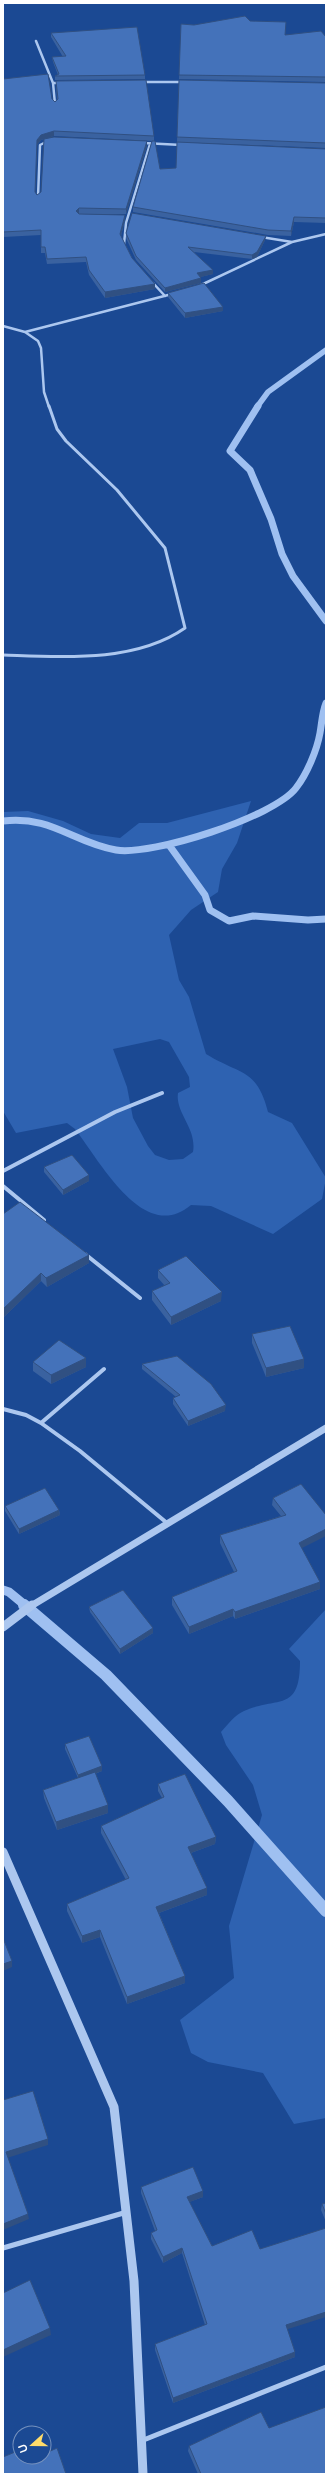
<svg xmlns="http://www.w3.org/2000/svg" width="329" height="2477" font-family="'Varela Round',sans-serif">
	<rect width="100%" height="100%" fill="#1b4993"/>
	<path fill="#2e62b1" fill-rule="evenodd" d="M251,801L237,843L222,869L218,892L191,910L169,935L179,980L189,997L206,1054C240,1075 257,1068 268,1112L292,1123L326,1178L322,1199L273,1234L211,1206L191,1205C144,1245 100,1161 75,1129L67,1123L16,1133L3,1111V812L28,811L63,821L91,834L120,838L139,823H167ZM160,1039L169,1042L189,1077L190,1087L178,1093C175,1113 197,1128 193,1152L183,1159L169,1160L155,1155L148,1146L133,1118L127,1087L113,1049Z
		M326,1609V2118L294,2124L263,2073L208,2062L191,2053L180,2020L234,1978L229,1926L262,1815L253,1785L226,1745L221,1732C228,1724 235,1715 244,1711C278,1696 300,1713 300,1661L289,1649Z"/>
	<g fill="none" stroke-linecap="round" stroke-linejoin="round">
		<path stroke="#9fc0f1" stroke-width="5.5" d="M257,407L268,392L326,350"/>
		<path stroke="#9fc0f1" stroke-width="7" d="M258,406L230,451L250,470L271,519L282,554L293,576L326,621
			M3,821C51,815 74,843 116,850C152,856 274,817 296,788C307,774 317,750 320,733C322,722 322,713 326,703
			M169,845L205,895L210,910L229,921L253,916L308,920L326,919"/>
		<path stroke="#9fc0f1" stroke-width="9" d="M3,1590L9,1592L26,1606"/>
		<path stroke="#9fc0f1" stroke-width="12" d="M24,1605L106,1675L228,1801L326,1911"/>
		<path stroke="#acc7ef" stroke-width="2.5" d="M36,41L53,83H61
			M142,82H183
			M53,83L55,104
			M143,143L182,145
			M38,197L40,145L48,141
			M261,237L292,242
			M124,244L126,223L150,144
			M153,283L165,296
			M201,285L292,242L326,234
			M3,326L25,332L38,341L41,348L44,392L49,407
			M25,332L172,294"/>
		<path stroke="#acc7ef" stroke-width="3" d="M3,655C62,657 135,663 185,628L165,548L117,490L66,441L57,429L49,406"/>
		<path stroke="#acc7ef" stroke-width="4" d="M3,1171L115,1112L162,1093
			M3,1186L44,1220
			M85,1254L140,1298
			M3,1409L26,1415L41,1423L80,1451L167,1523
			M41,1423L104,1369"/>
		<path stroke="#acc7ef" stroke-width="5" d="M3,2248L127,2212
			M141,2441L326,2367"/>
		<path stroke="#acc7ef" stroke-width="7" d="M31,1606L326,1428"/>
		<path stroke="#acc7ef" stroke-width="9" d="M3,1627L32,1605
			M3,1852L114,2107L134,2281L143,2474"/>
	</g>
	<path fill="#3a62a0" d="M250,21L285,35L326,37V82L179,79L181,24L194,25Z
		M51,33L145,75V79L55,80V76L58,75L53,62L52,57H63L51,37Z
		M3,79L52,99L55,102L57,99L56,86L154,136V141L54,136L41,140L37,145L35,192L37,195L147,141V146L126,214H79L125,220L121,236L132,258L155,284V289L105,298L89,275L86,262L47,264L45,253H41V235L3,237Z
		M179,80L326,83V148L177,142Z
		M326,149V223L294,222L291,236L268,235L133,212V207L160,169L176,168Z
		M126,233L266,236L265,240L257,257L252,259L194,252L213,274L200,277L201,283L165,292L136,260L126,238Z
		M168,293L223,311L185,318L168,297Z
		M44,1167L89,1181L63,1195L44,1172Z
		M3,1214L89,1255V1263L47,1287L41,1281L3,1318Z
		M158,1270L221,1301L171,1325L152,1300V1291L165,1286L158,1278Z
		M252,1334L304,1359V1368L266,1377L252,1343Z
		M86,1358V1367L51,1384L33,1371V1362Z
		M142,1364L225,1411L188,1426L173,1404V1398L176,1397L142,1369Z
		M301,1484L302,1549L320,1589L235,1619L233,1616L189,1634L172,1605V1597L234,1572L220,1543V1535L281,1516L272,1505L273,1498Z
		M5,1506L59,1510L60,1515L19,1534L5,1511Z
		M89,1607L153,1633L120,1654L90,1612Z
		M65,1744L102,1771L95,1774L108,1813L57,1830L44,1798L43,1790L78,1778L65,1749Z
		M158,1784L216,1837L215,1844L191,1853L207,1888V1895L159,1913L185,1976V1983L127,2004L100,1937L82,1943L67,1911V1904L126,1880L101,1833V1826L162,1798L158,1791Z
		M141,2187L203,2197L189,2202L212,2246L287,2330L295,2352V2357L173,2403L155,2350V2344L205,2325L182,2253L163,2263L151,2239V2233L155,2231L141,2193Z
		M326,2203V2222L321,2210L322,2204Z
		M269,2428L326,2474H198L188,2451L189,2446Z"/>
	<path fill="#305082" d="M54,131V136L41,140L37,145L35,197L37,140L41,135Z
		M147,141V146L126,214V209Z
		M79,208V213L76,216V211Z
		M125,215V220L120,239V234Z
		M294,217V222L291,236V231Z
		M266,236L265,240L257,257L252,259V255Z
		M213,270V274L197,278V273Z
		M201,278V283L165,292V288Z
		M155,284V289L105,298V292Z
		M223,307V311L185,318V313Z
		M89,1175V1181L63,1195V1190Z
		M89,1255V1263L47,1287L46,1278Z
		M41,1273V1281L3,1318V1309Z
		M222,1292L221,1301L171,1325V1317Z
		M86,1358V1367L51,1384V1375Z
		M304,1359V1368L266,1377V1368Z
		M226,1405L225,1411L188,1426V1421Z
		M59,1510L60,1515L19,1534V1529Z
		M326,1529V1536L298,1550L299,1543Z
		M320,1582V1589L235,1619V1612Z
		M233,1609V1616L189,1634V1627Z
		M153,1628V1633L120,1654V1649Z
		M102,1766V1771L78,1780V1775Z
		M108,1805V1813L57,1830L56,1822Z
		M216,1837L215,1844L188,1854V1847Z
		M207,1888V1895L156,1914V1907Z
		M100,1930V1937L82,1943V1936Z
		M12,1961V1967L3,1971V1964Z
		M185,1976V1983L127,2004V1997Z
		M48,2139V2145L7,2158L6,2152Z
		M203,2191V2197L187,2203V2197Z
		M28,2214L29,2219L3,2230V2224Z
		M182,2248V2253L163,2263V2257Z
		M326,2312V2317L285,2330L286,2325Z
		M50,2328L51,2335L3,2357V2350Z
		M295,2352V2357L173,2403V2398Z"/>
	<path fill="#4472ba" stroke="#305082" d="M245,16L250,21L286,22L285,35L321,31L326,37V77L179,75L181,24L194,25Z
		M137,27L145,75L55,76L59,74L52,57L66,56L51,33Z
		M48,74L52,99L55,102L58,99L56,81L146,80L154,136L54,131L41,135L37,140L35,192L37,195L41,192L44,139L54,137L147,141L126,209L79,208L76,211L79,214L125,215L120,234L132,258L155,284L105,292L89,270L86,257L47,259L45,247H41V230L3,232V79Z
		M179,80L326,83V143L177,137Z
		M152,141H155L160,169L176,168L177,142L326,149V218L294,217L291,231L268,230L133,207Z
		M132,213L266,236L257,252L252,255L188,247L213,270L197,273L201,278L165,288L136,256L126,233Z
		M204,283L223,307L185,313L168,293Z
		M72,1155L89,1175L63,1190L44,1167Z
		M20,1202L89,1255L46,1278L41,1273L3,1309V1214Z
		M186,1256L222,1292L171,1317L152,1291L170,1283L158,1270Z
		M290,1326L304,1359L266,1368L252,1334Z
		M59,1340L86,1358L51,1375L33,1362Z
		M177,1356L211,1384L226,1405L188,1421L173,1398L180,1395L142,1364Z
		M301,1484L326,1515V1529L299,1543L320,1582L235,1612L233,1609L189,1627L172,1597L237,1571L220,1535L286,1515L273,1498Z
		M45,1488L59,1510L19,1529L5,1506Z
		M123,1590L153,1628L120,1649L89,1607Z
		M89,1736L102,1766L78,1775L65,1744Z
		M95,1772L108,1805L56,1822L43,1790Z
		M185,1774L216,1837L188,1847L207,1888L156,1907L185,1976L127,1997L100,1930L82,1936L67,1904L129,1878L101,1826L164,1797L158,1784Z
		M3,1938L12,1961L3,1964Z
		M33,2091L48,2139L6,2152L28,2214L3,2224V2100Z
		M193,2167L203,2191L187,2197L212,2246L252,2230L260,2249L326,2228V2312L286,2325L295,2352L173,2398L155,2344L207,2324L182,2248L163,2257L151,2233L157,2230L141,2187Z
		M326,2203V2214L322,2204Z
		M30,2280L50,2328L3,2350V2293Z
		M326,2407V2474H201L189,2446L261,2412L269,2428Z
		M57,2448L66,2474H3V2457L20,2450V2457H28L29,2460L35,2457H44V2454Z"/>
	<rect width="329" height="2477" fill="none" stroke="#ffffff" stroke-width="8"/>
	<g transform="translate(32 2445) rotate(249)"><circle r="19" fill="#1b4993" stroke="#7692be"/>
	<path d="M0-3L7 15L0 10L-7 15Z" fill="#ffdc6a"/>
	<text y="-6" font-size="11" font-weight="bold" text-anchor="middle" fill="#ffffff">U</text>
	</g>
</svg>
